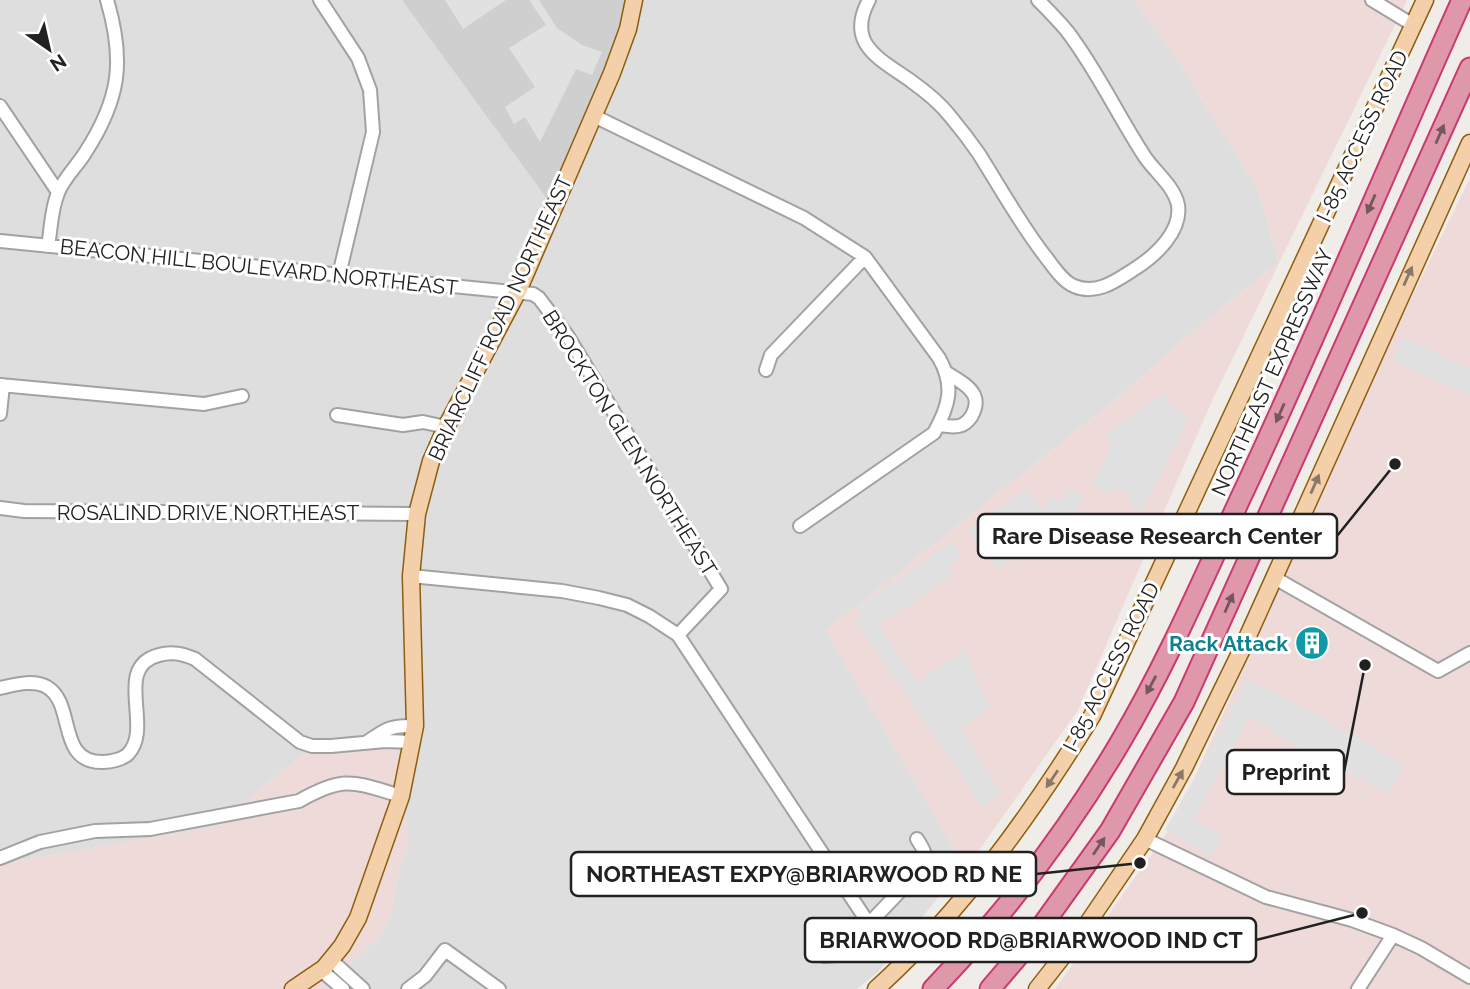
<svg xmlns="http://www.w3.org/2000/svg" width="1470" height="989" font-family="Raleway,sans-serif">
	<rect width="100%" height="100%" fill="#f0ede8"/>
	<path fill="#dfdede" d="M0,0H402L553,208L637,0H1135L1180,64L1258,189L1279,263L1210,317L1115,400L826,631L964,865L878,972L857,989H324L378,938L390,918L400,867L409,847L312,747L215,827L0,864Z"/>
	<path fill="#efdada" d="M1135,0H1407L1211,403L1078,710L980,849L964,865L826,631L1115,400L1210,317L1279,263L1258,189L1180,64Z
		M1470,178V989H1055L1174,823L1400,321Z
		M398,738L409,847L400,867L390,918L378,938L324,989H0V864L215,827L312,747Z"/>
	<path fill="#cfcfcf" d="M402,0H637L554,209L407,7Z"/>
	<path fill="#e1e1e1" d="M445,0H506L463,29Z
		M529,0H539L557,28L582,45L602,52L592,75L576,69L540,142L525,117L514,124L505,107L535,87L509,48L546,25Z
		M1402,337L1470,369V396L1393,361Z
		M1163,393L1172,407L1189,417L1142,512L1128,502L1130,494L1116,487L1111,494L1091,485L1112,445L1105,435Z
		M1026,489L1044,512L1051,496L1061,500L1068,489L1083,495L1069,529L1061,527L1055,530L997,570L967,531Z
		M952,542L962,557L947,568L952,575L879,626L918,682L963,651L968,659L980,690L991,707L961,728L1002,794L982,806L854,619L862,614L858,607Z
		M1247,679L1287,698L1405,765L1388,794L1271,732L1272,729L1250,717L1192,822L1200,823L1222,835L1211,857L1165,830L1213,745Z"/>
	<g fill="none" stroke-linecap="round" stroke-linejoin="round">
		<g stroke="#a2a2a2" stroke-width="16">
			<path id="minor" d="M320,0L358,58L370,90L373,132L339,275
				M869,0C845,44 880,59 911,81C925,91 939,102 950,116C960,128 970,141 979,154C1001,189 1019,222 1045,256C1053,266 1062,281 1074,286C1097,296 1117,280 1136,268C1156,255 1182,231 1178,205C1174,186 1155,172 1145,157C1118,116 1097,70 1067,31C1058,20 1048,10 1038,0
				M1372,0L1413,25
				M0,106L58,192
				M594,116L804,218L865,257L939,358C955,386 949,406 934,433L800,526
				M0,241L533,294L539,298L567,335L721,589L678,635
				M48,246C51,230 51,209 58,193C63,179 77,166 85,153C120,99 125,61 107,0
				M766,370L771,355L865,257
				M0,385L204,404L242,396
				M0,414L3,385
				M337,415L403,425L423,422L446,427
				M939,425C946,426 955,428 962,425C972,420 979,405 974,395C969,385 956,379 947,373
				M0,508L24,511L417,514
				M411,576L562,591L599,598L627,605L649,616L678,635L869,924
				M1273,577L1438,671L1470,653
				M0,688C14,685 33,679 47,687C76,704 56,763 103,762C111,762 123,759 128,754C154,728 112,667 159,655C172,651 183,654 195,659L300,742L312,746H331L385,741L413,742
				M367,742C386,729 391,725 415,726
				M1145,839L1266,897L1352,920L1393,935L1421,948L1470,977
				M0,858L40,842L95,831L150,829L299,801C345,775 353,782 401,796
				M824,956L837,955L844,950L922,868C928,855 924,850 917,839
				M331,960L363,989
				M321,970L343,989
				M408,989L425,976L445,950L499,989
				M1358,989L1393,935"/>
		</g>
		<g stroke="#8e5e0f" stroke-width="19">
			<path id="major" d="M293,989L324,968L342,946L358,918L401,796L415,726L411,576L417,514L431,461L446,427L518,291L612,73L628,29L634,0
				M876,989C962,911 1031,815 1092,716L1425,0
				M1037,989L1081,933L1145,839L1184,768L1242,649L1470,143"/>
		</g>
		<g stroke="#ca3972" stroke-width="23">
			<path id="highway" d="M933,989C1005,914 1068,831 1121,741C1167,663 1203,579 1241,497C1318,333 1388,165 1462,0
				M990,989L1031,941L1110,831L1184,702L1470,68"/>
		</g>
		<use href="#minor" stroke="#fff" stroke-width="12"/>
		<use href="#major" stroke="#f3d0aa" stroke-width="16"/>
		<use href="#highway" stroke="#df98a9" stroke-width="19"/>
	</g>
	<defs><path id="oneway-solid" d="M-6-.8H1V-3.2L6.5 0L1 3.2V.8H-6Z" transform="scale(1.75)"/></defs>
	<g fill="#76575e">
		<use href="#oneway-solid" transform="translate(1440 134) rotate(-66)"/>
		<use href="#oneway-solid" transform="translate(1371 204) rotate(114)"/>
		<use href="#oneway-solid" transform="translate(1280 413) rotate(114)"/>
		<use href="#oneway-solid" transform="translate(1229 603) rotate(-66)"/>
		<use href="#oneway-solid" transform="translate(1151 685) rotate(118)"/>
		<use href="#oneway-solid" transform="translate(1099 846) rotate(-56)"/>
	</g>
	<g fill="#8a7866">
		<use href="#oneway-solid" transform="translate(1408 276) rotate(-66)"/>
		<use href="#oneway-solid" transform="translate(1315 484) rotate(-66)"/>
		<use href="#oneway-solid" transform="translate(1052 779) rotate(124)"/>
		<use href="#oneway-solid" transform="translate(1178 779) rotate(-61)"/>
	</g>
	<defs>
		<g id="building-disc" transform="scale(1.75)"><circle r="9.5" fill="#0f9aa8" stroke="#fff"/><path d="M-4-6H4V6H1V3H-1V6H-4ZM-2.5-4.3h1.7v1.8h-1.7ZM.8-4.3h1.7v1.8H.8ZM-2.5-1h1.7V.8h-1.7ZM.8-1h1.7V.8H.8Z" fill="#fff"/></g>
	</defs>
	<g fill-rule="evenodd">
		<use href="#building-disc" x="1312" y="643"/>
	</g>
	<g text-anchor="middle" dominant-baseline="central" stroke-width="6" stroke-linejoin="round" paint-order="stroke">
		<g font-size="21" fill="#212121" stroke="#fff">
			<text transform="translate(1362 136) rotate(-65)">I-85 ACCESS ROAD</text>
			<text transform="translate(259 267) rotate(6)">BEACON HILL BOULEVARD NORTHEAST</text>
			<text transform="translate(500 318) rotate(-65)">BRIARCLIFF ROAD NORTHEAST</text>
			<text transform="translate(1272 372) rotate(-66)">NORTHEAST EXPRESSWAY</text>
			<text transform="translate(630 443) rotate(58)">BROCKTON GLEN NORTHEAST</text>
			<text x="208" y="512">ROSALIND DRIVE NORTHEAST</text>
			<text transform="translate(1111 667) rotate(-63)">I-85 ACCESS ROAD</text>
		</g>
		<g font-size="21" font-weight="bold" fill="#0d838f" stroke="#fff" text-anchor="end">
			<text x="1288" y="643">Rack Attack</text>
		</g>
	</g>
	<path fill="none" stroke="#212121" stroke-width="2.5" d="M1395 464L1337 536M1365 665L1344 772M1140 863L1036 874M1362 913L1256 940"/>
	<g fill="#212121" stroke="#fff" stroke-width="2.5">
		<circle cx="1395" cy="464" r="7"/>
		<circle cx="1365" cy="665" r="7"/>
		<circle cx="1140" cy="863" r="7"/>
		<circle cx="1362" cy="913" r="7"/>
	</g>
	<g fill="#fff" stroke="#212121" stroke-width="2.5">
		<rect x="978" y="514" width="359" height="44" rx="7"/>
		<rect x="1227" y="750" width="117" height="44" rx="7"/>
		<rect x="571" y="852" width="465" height="44" rx="7"/>
		<rect x="805" y="918" width="451" height="44" rx="7"/>
	</g>
	<g font-size="23" text-anchor="middle" font-weight="bold" fill="#212121">
		<text x="1157" y="544">Rare Disease Research Center</text>
		<text x="1286" y="780">Preprint</text>
		<text x="804" y="882">NORTHEAST EXPY@BRIARWOOD RD NE</text>
		<text x="1031" y="948">BRIARWOOD RD@BRIARWOOD IND CT</text>
	</g>
	<g transform="translate(49 49) rotate(146)" stroke="#ffffff" stroke-width="5" paint-order="stroke">
	<path d="M0-5L12 26L0 18L-12 26Z" fill="#212121"/>
	<text y="-10" font-size="19" font-weight="bold" text-anchor="middle" fill="#212121">N</text>
	</g>
</svg>
